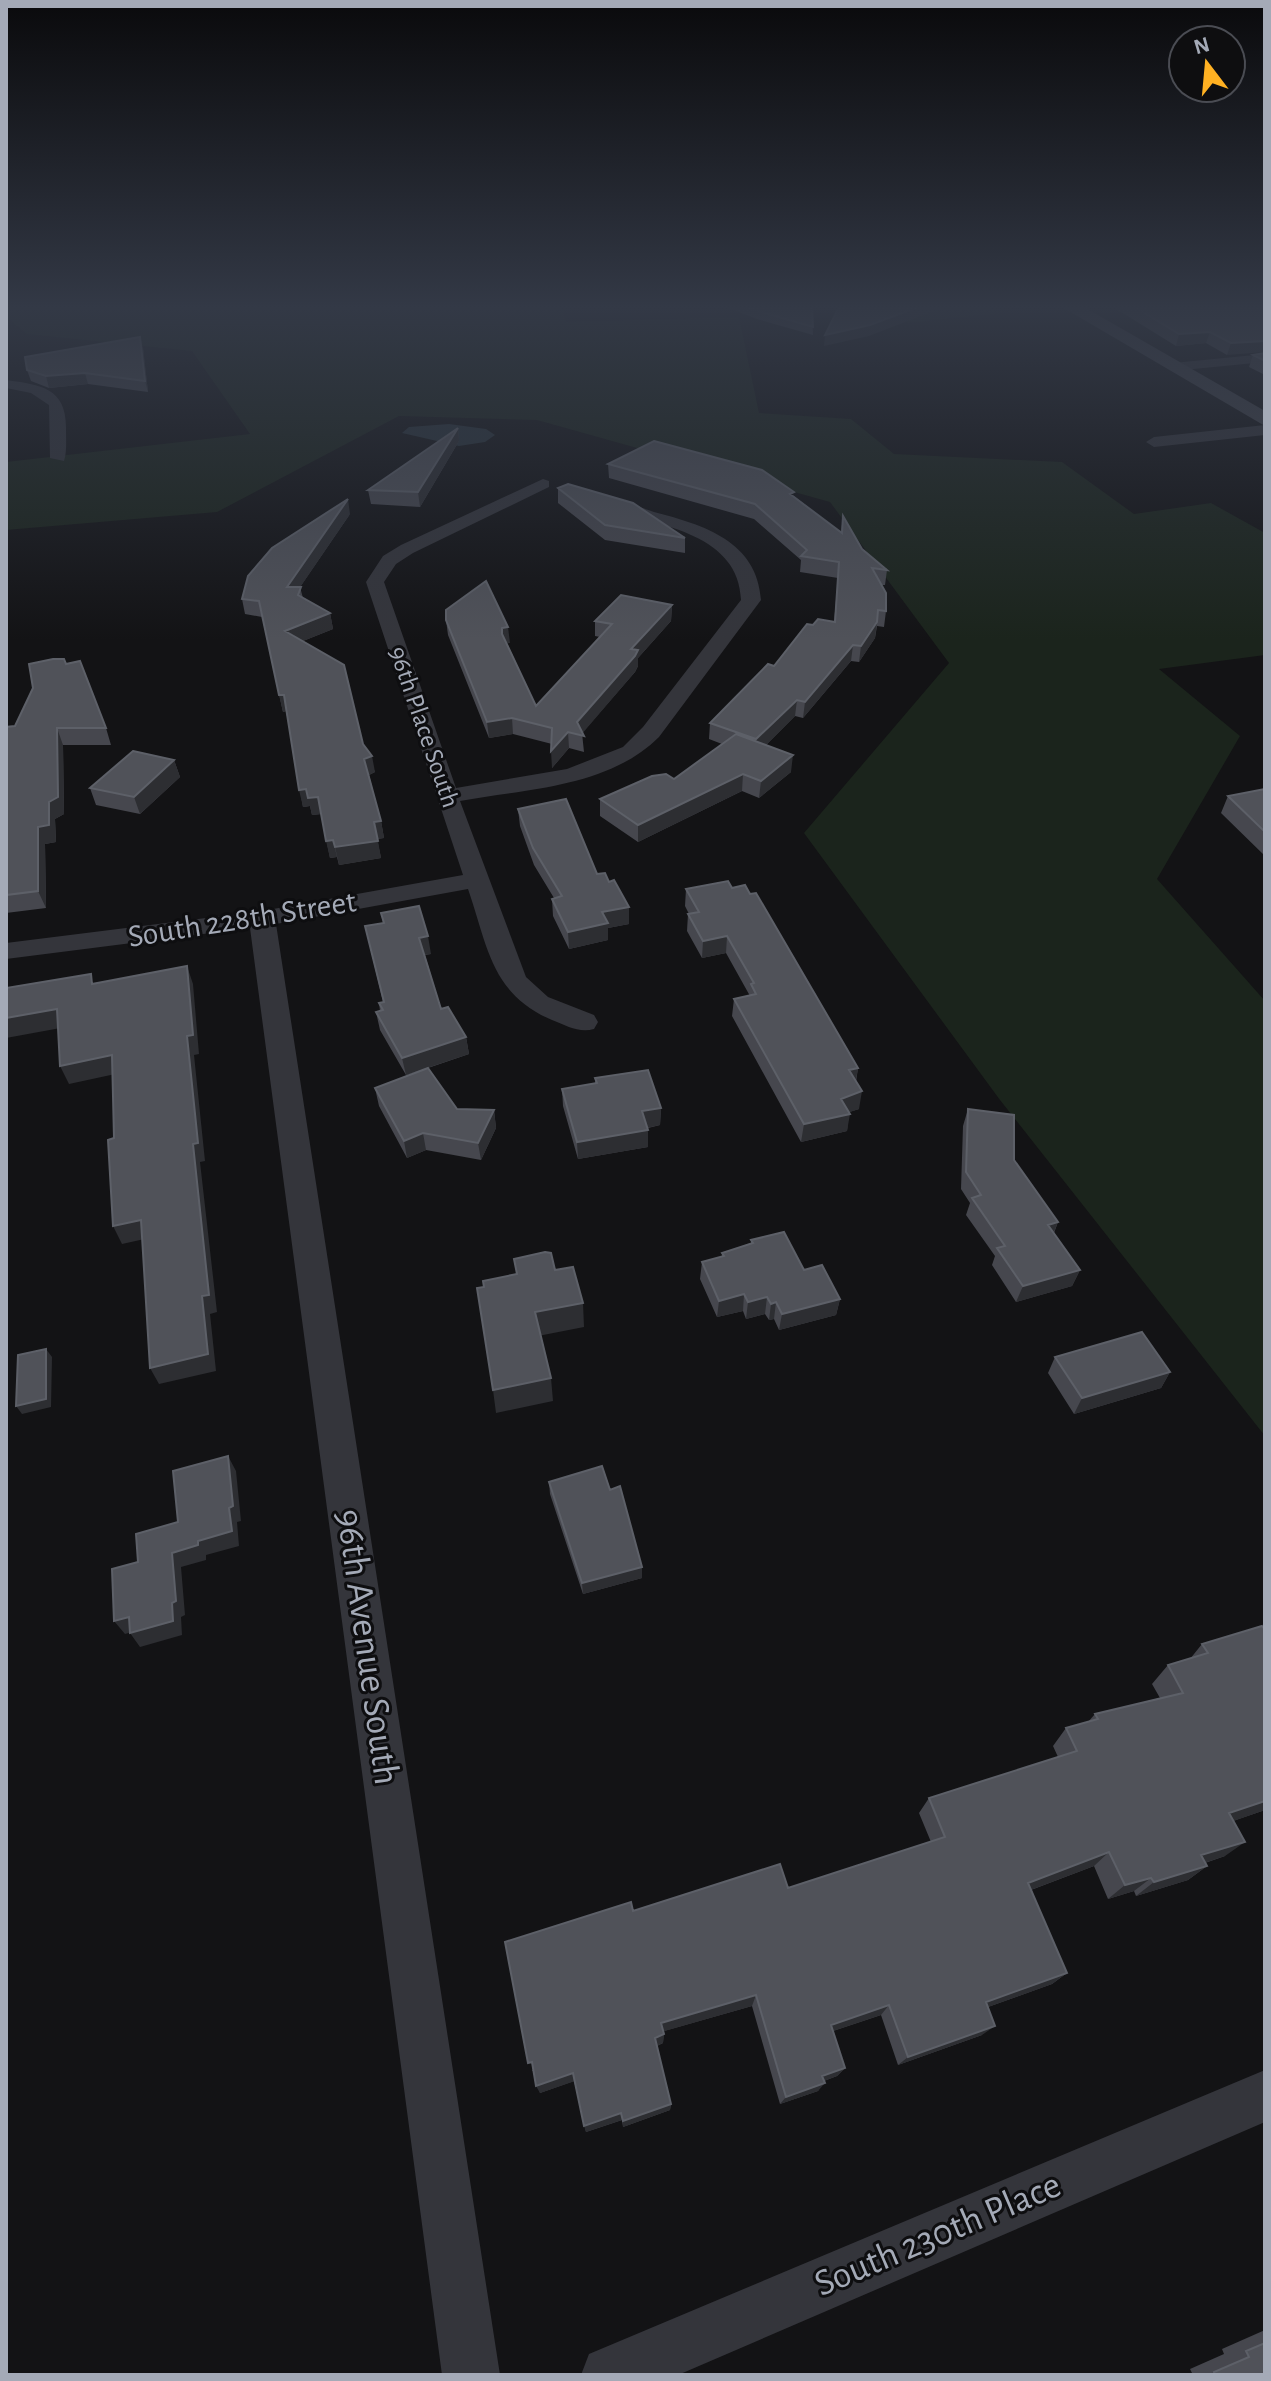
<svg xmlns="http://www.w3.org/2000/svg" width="1271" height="2381" font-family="'Alegreya Sans',sans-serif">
	<rect width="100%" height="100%" fill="#131315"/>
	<path fill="#1b241c" d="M6,307H562L566,322L739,317L759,413L851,419L894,454L1062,462L1134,514L1211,503L1265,533V655L1159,669L1240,736L1157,879L1265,1001V1436L1000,1100L804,833L949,663L830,502L537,420L399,416L217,512L6,530V462L250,434L192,351L27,334L6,317Z
		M877,307H988L1001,313L907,323Z"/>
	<path fill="#29333a" d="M449,424L486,429L495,435L485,442L459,446L402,433L409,427Z"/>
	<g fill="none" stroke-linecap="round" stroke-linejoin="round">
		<path fill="#34353b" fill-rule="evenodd" d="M1265,354V362L1173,371L1166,367L1173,363Z
			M6,380C42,385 67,388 66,430C66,440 67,452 64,461L50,458L49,405L31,393L6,388Z
			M1265,425V435L1154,447L1146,442L1154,437Z
			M543,479L549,481V487L413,553L396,564L384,582L456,788L567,769L623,747L643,727L741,600C739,535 662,525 611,511V503C624,500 641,508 654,512C704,525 757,541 761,600L659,737C609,787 527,789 460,801L526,977L548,997L594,1015L598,1022L594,1029C579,1033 567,1026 552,1020C491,994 488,947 468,889L276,924L500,2375H442L250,928L6,959V943L262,911L463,875L366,582L383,556L401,545Z
			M1265,2070V2122L678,2375H581L589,2354Z"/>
		<path fill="#42444b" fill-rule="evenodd" d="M1062,307H1084L1265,411V426Z"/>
	</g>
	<path fill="#46474e" d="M726,307H812L813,335L757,319Z
		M1113,307H1265L1227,355L1206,343L1176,346Z
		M143,348L148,392L88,384L49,388L31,381L27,370Z
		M1265,353V375L1249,367L1253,355Z
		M458,428L459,441L420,507L371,504L368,490Z
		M608,464L794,496L841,533L843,516L862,549L887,570L885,585H881L886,611L884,627L877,626L875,638L859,662L851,661L803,718L795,716L766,745L791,772L759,798L742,791L638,842L600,816V799L674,779L722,744L709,739L710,723L774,666L813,625L834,622L838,578L800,572L801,560L754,519L609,478Z
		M558,488L685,538V553L605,540L558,503Z
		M350,514L300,587L303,598L330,613L333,629L303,641L363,744L375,772L369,775L381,821L384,838L377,839L381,858L339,865L337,857L330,858L321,814L312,815L310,806L303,807L286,711L283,712L262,617L245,614L242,599Z
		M672,605L671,621L638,658V666L635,672L582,733L584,752L569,748L552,768V744L513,734L489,738L448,635L446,620L510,643H507L536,706L600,637L595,636V621Z
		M66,664L106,728L111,745H63L64,814L55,819L56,842L45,844L46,908L6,913V727L15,726Z
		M174,760L180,777L140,814L96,805L90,788Z
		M1265,789V856L1221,813L1228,796Z
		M518,809L597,874L609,882L629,924L608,928V940L569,949L553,916L552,899L554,898L534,865L520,826Z
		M686,889L858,1068L856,1082L859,1109L849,1112L847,1131L801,1142L732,1016L734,999L750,996L726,953L702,958L687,931L688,914H689L685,906Z
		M381,913L431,954L425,955L441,1009L466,1037L469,1054L428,1068L457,1109L494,1110L496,1128L481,1160L426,1150L407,1158L379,1106L375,1088L425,1069L406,1075L380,1030L376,1012L380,1011L379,1003L383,1002L365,926L383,923Z
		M595,1078L661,1108L660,1125L648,1128V1147L578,1159L563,1106L562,1089L595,1084Z
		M968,1109L1014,1160L1058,1222L1054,1233L1080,1270L1072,1286L1016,1302L992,1265L995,1256L966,1215L970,1203L961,1189L963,1126Z
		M751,1240L804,1270L840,1299L836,1315L779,1330L774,1319L769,1320L765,1314L746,1319L743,1311L717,1317L700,1279L702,1262L722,1257V1253L751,1243Z
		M1055,1357L1170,1372L1161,1388L1074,1414L1048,1373Z
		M549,1482L642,1578L583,1594L550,1494Z
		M1265,1630V1810L1233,1821L1225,1856L1205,1863L1207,1866L1188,1880L1136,1896L1134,1891L1108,1899L1094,1866L1031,1890L1067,1973L1052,1984L988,2007L982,2035L898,2065L881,2015L833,2031L845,2068L837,2076L824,2081L818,2091L780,2104L752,2006L664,2031L663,2043L657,2046L671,2104L670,2110L623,2127L622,2120L586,2132L574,2081L540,2093L534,2071H532L633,1911L788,1888L931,1842L919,1813L929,1798L1058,1757L1053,1746L1066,1728L1088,1722L1095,1714L1160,1698L1152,1684L1168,1665L1190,1659L1202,1644Z
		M1265,2330V2375H1193L1190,2369L1224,2354L1222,2349Z"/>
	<path fill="#2d2e32" d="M918,307H944L869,336L824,346L825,335Z
		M1210,332L1206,343L1176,346L1179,334Z
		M140,337L143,348L148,392L145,381Z
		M1265,341V352L1227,355L1231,343Z
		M85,373L88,384L49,388L46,376Z
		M458,428L459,441L420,507L418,492Z
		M348,499L350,514L290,602L287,587Z
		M672,605L671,621L638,658V666L635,672L581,735L577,722L631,649Z
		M330,613L333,629L288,647L285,631Z
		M877,622L875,638L859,662L861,646Z
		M508,627L510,643L503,644L502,628Z
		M853,645L851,661L803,718L805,702Z
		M279,695H284L287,711L283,712Z
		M797,700L795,716L755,756L756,739Z
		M512,718L513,734L489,738L487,722Z
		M57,728L63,745L64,814L55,819L56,842L45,844L46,908L38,891V827L49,802Z
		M568,732L569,748L552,768L551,751Z
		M793,755L791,772L759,798L761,781Z
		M372,756L375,772L367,776L364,759Z
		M174,760L180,777L140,814L134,797Z
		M743,774L742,791L638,842V825Z
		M306,789L318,797L322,814L312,815L310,806L303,807L299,790Z
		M381,821L384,838L377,839L374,822Z
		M333,840L337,857L330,858L326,841Z
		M378,841L381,858L339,865L335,847Z
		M629,907V924L608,928V940L569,949L568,932L602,912Z
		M428,936L431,954L422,955L419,938Z
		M727,936L726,953L702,958L703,941Z
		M187,966L193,984L199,1054L194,1055L205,1161L200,1162L217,1312L210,1314L216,1371L159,1384L150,1368L202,1296L187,1036Z
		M57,1009L66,1027L6,1038V1018Z
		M466,1037L469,1054L406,1075L402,1058Z
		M112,1055L120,1073L69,1084L60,1066Z
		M858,1068L855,1085L849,1070Z
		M862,1091L859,1109L838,1116L841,1099Z
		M661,1108L660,1125L642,1129V1111Z
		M494,1110L496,1128L481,1160L478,1143Z
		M850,1114L847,1131L801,1142L804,1124Z
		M648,1130V1147L578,1159L577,1142Z
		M423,1133L426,1150L407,1158L404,1141Z
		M141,1220L149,1238L122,1244L113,1226Z
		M1058,1222L1051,1239L1048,1225Z
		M1080,1270L1072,1286L1016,1302L1023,1286Z
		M744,1294L743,1311L717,1317L719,1301Z
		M767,1297L765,1314L746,1319L748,1302Z
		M840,1299L836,1315L779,1330L782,1314Z
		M776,1302L774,1319L769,1320L771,1304Z
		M583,1303L584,1327L538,1336L535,1312Z
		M46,1349L52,1357L51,1407L22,1414L16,1406Z
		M1170,1372L1161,1388L1074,1414L1082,1398Z
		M551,1378L553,1401L496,1413L493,1390Z
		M228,1456L236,1471L241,1521L237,1522L239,1546L206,1555V1560L181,1567L185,1615L181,1617L182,1635L140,1647L130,1633L172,1553L229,1508Z
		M642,1567V1578L583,1594L582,1583Z
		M129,1617L139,1630L125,1634L114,1621Z
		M1265,1801V1810L1210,1829L1229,1813Z
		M1245,1842L1225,1856L1183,1870L1201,1855Z
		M1109,1852L1094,1866L1015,1896L1028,1883Z
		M1207,1866L1188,1880L1136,1896L1154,1882Z
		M1151,1878L1134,1891L1108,1899L1125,1885Z
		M1067,1973L1052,1984L974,2012L986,2002Z
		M756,1995L752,2006L661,2032V2023Z
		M889,2005L881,2015L824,2034L831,2025Z
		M995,2026L982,2035L898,2065L908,2057Z
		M664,2034L663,2043L654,2047L655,2038Z
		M845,2068L837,2076L816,2084L822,2076Z
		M573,2073L575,2081L540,2093L536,2086Z
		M825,2083L818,2091L780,2104L786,2097Z
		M671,2104L670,2110L623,2127V2121Z
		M621,2113L622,2120L586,2132L584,2126Z"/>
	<path fill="#505259" stroke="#5d6068" stroke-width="2" d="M747,307H812L813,327L758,311Z
		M839,307H918L870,325L825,335Z
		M1135,307H1265V341L1231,343L1210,332L1179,334Z
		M140,337L145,381L85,373L46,376L27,370L25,357Z
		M1265,353V361L1253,355Z
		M458,428L418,492L368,490Z
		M654,441L762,470L794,492L790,494L842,533L843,516L862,549L887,570L872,568L886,593V611L878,610L877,622L861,646L853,645L805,702L797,700L756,739L710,723L768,664L774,666L807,624L813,625L818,619L835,622L839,562L801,556L807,550L755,504L608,464Z
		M568,484L633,503L685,538L605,525L558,488Z
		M348,499L287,587H301L298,595L330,613L285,631L344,665L363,744L372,756L364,759L381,821L374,822L378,841L335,847L333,840L326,841L318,797L308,798L306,789L299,790L284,695H279L259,601L242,599L248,576L272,548Z
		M486,581L508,627L502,628V634L536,706L612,624L595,621L621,595L672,605L631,649L638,650L635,656L577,722L584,736L568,732L551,751L552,728L512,718L487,722L446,620V610Z
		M53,659H64L66,664L80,661L106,728H57L58,797L49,802V825L38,827V891L6,895V727L15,726L33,688L29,664Z
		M736,734L793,755L761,781L743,774L638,825L600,799L652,776L666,774L674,779Z
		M133,751L174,760L134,797L90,788Z
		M1265,789V832L1228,796Z
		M566,799L597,874L605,873L609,882L614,880L629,907L602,912L608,923L568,932L552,899L562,896L533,848L518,809Z
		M728,881L732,888L745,885L750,894L756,893L858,1068L849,1070L862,1091L841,1099L850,1114L804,1124L734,999L756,994L751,984L754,983L727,936L703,941L688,914L699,912L686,889Z
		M419,906L428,936L419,938L441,1009L448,1007L466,1037L402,1058L376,1012L383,1010L379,1003L384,1002L365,926L384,923L381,913Z
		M187,966L193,1035L187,1036L198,1143L193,1144L209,1295L202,1296L208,1354L150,1368L141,1220L113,1226L108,1140L114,1138L112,1055L60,1066L57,1009L6,1018V988L91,974L92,984Z
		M428,1068L457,1109L494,1110L478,1143L423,1133L404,1141L375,1088Z
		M648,1070L661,1108L642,1111L648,1130L577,1142L562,1089L597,1083L595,1078Z
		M968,1109L1014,1115V1160L1058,1222L1048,1225L1080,1270L1023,1286L997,1248L1005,1246L972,1198L981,1195L966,1172Z
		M784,1232L804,1270L822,1265L840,1299L782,1314L776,1302L771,1304L767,1297L748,1302L744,1294L719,1301L702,1262L724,1256L722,1253L753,1243L751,1240Z
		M545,1252L551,1253L555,1270L573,1267L583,1303L535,1312L551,1378L493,1390L477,1288L484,1287L483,1281L517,1274L514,1259Z
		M1142,1332L1170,1372L1082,1398L1055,1357Z
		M46,1349V1399L16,1406L18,1355Z
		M228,1456L233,1506L229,1508L232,1531L198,1541V1545L172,1553L176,1601L172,1603L173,1621L130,1633L129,1617L114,1621L112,1569L138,1562L136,1534L178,1522L173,1471Z
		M602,1466L610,1490L620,1486L642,1567L582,1583L549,1482Z
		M1262,1626L1265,1630V1801L1229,1813L1245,1842L1201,1855L1207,1866L1154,1882L1151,1878L1125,1885L1109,1852L1028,1883L1067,1973L986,2002L995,2026L908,2057L889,2005L831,2025L845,2068L822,2076L825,2083L786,2097L756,1995L661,2023L664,2034L655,2038L671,2104L623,2121L621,2113L584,2126L573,2073L536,2086L532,2062L528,2063L505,1942L631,1902L633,1911L780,1864L788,1888L945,1837L929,1798L1077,1751L1066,1728L1098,1719L1095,1714L1183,1693L1168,1665L1208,1653L1202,1644Z
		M1265,2343V2375H1215L1214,2372L1249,2357L1246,2351Z"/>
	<linearGradient id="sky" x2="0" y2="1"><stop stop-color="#0a0a0c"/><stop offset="0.48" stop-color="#333946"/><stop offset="1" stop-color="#333946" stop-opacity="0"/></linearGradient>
	<rect width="1271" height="640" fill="url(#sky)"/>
	<g text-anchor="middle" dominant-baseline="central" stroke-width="6" stroke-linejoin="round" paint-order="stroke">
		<g font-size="26" fill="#a4aab7" stroke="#0e0e10">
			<text transform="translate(424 727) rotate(71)">96th Place South</text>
		</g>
		<g font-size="32" fill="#a4aab7" stroke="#0e0e10">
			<text transform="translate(242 919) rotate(-9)">South 228th Street</text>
		</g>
		<g font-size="38" fill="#a4aab7" stroke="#0e0e10">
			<text transform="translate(367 1647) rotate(82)">96th Avenue South</text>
			<text transform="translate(938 2235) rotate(-23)">South 230th Place</text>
		</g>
	</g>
	<rect width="1271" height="2381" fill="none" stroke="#a4aab7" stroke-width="16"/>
	<g transform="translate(1207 64) rotate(344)"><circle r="38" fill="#0e0e10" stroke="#4a4c53" stroke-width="2"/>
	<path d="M0-6L14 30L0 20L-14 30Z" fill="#ffb122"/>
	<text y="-12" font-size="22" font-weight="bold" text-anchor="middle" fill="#a4aab7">N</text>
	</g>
</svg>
